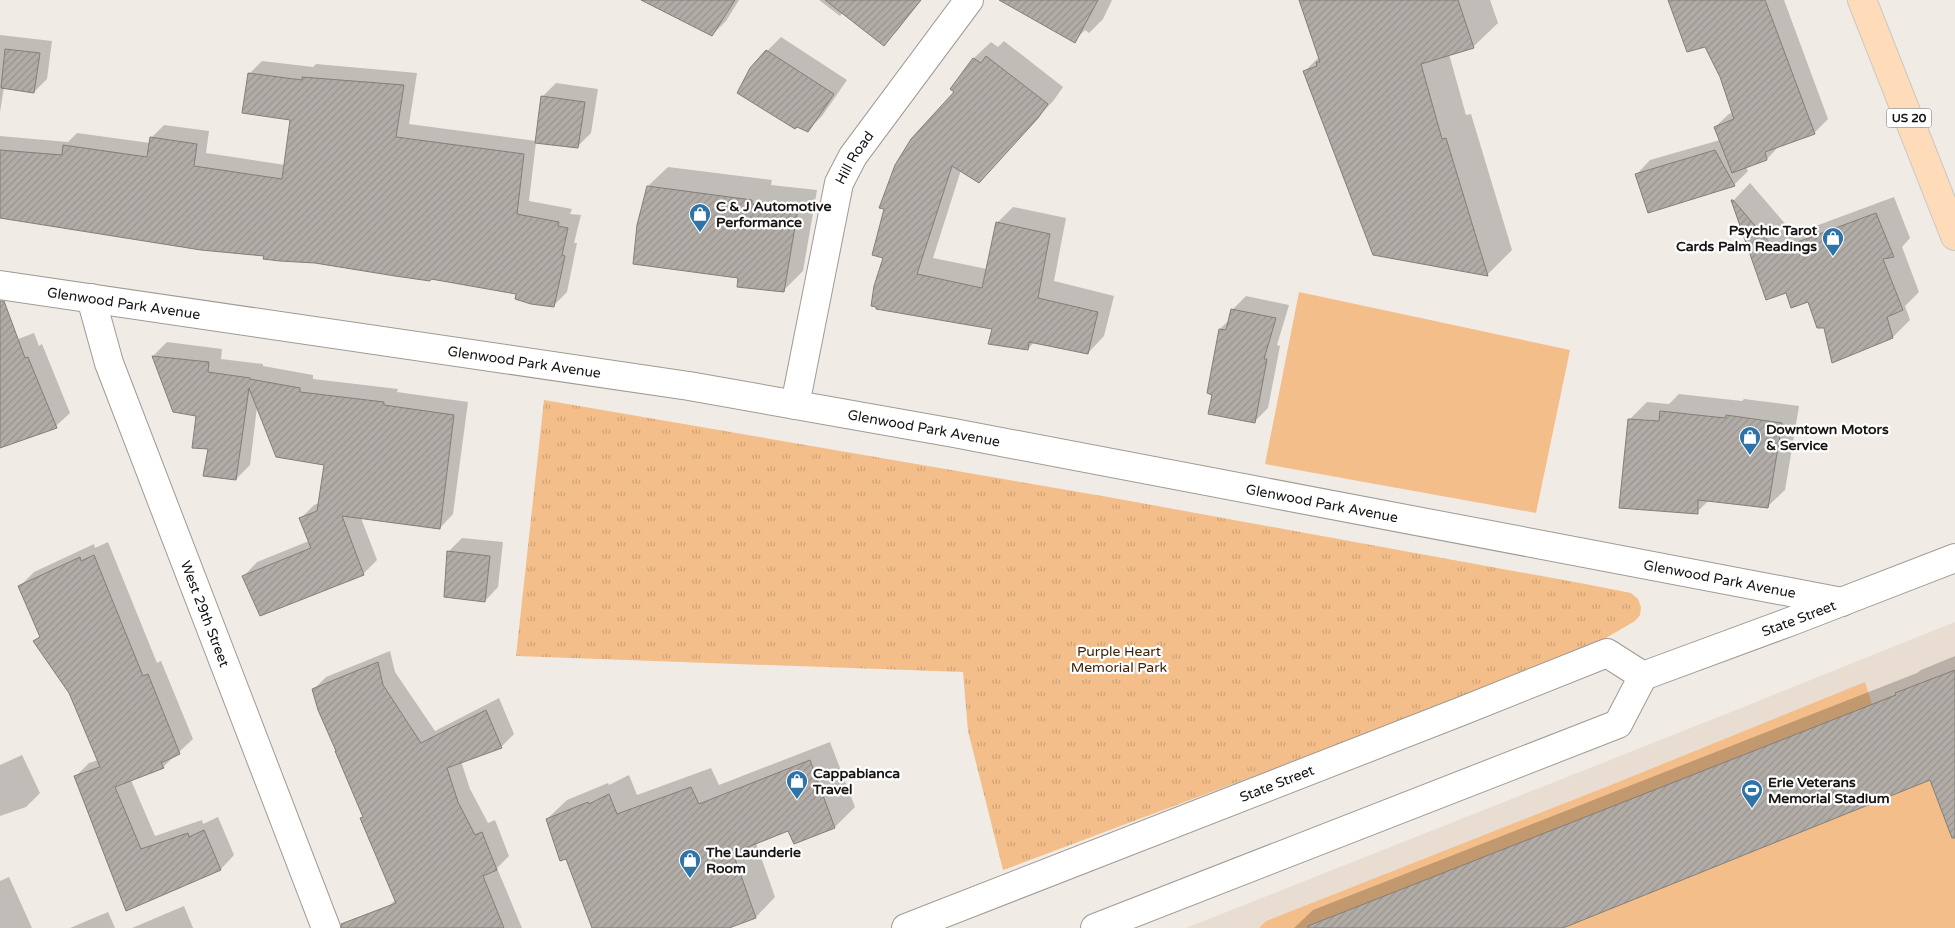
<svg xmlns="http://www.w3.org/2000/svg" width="1955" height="928" font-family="'Varela Round',sans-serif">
	<defs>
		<pattern id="park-tufts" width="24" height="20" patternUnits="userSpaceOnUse" patternTransform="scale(1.25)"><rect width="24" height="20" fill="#f3be8a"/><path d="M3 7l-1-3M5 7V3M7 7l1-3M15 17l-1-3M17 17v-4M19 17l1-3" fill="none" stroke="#d0a276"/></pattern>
		<pattern id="building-hatch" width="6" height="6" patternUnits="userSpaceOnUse" patternTransform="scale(1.25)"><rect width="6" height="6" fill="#b2aca7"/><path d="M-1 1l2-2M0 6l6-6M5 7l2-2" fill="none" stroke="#98938f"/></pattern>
	</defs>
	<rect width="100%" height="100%" fill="#f1ebe5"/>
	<path fill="#e9ddd2" d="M1955,622V928H1186L1736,710Z"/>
	<path fill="#f3be8a" d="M1299,292L1570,350L1536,513L1265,464Z
		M1955,670V928H1259L1266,921L1611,785L1865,682L1872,704Z"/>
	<path fill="url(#park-tufts)" d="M544,400L1108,497L1580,583L1631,593L1638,599L1641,607L1640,615L1635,621L1599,642L1527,674L1488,685L1443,705L1369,733L1003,870L968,731L963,672L516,656Z"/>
	<path fill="#0003" d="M692,0H739L726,21L712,35Z
		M819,0H920L898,30L884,44L843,12L840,16Z
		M1026,0H1112L1103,19L1089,33L1085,30L1074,41Z
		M1299,0H1490L1498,23L1473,47L1449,54L1466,115L1471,114L1512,250L1488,274L1374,253L1305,71L1319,57Z
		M1668,0H1784L1828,119L1814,133L1780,145L1767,159L1746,167L1748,171L1734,185L1649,211L1637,174L1650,160L1720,140L1715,127L1729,114L1733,112L1721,76L1706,45L1688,51Z
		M0,35L52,41L47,79L34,92L4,87L0,112Z
		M781,37L847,80L822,116L808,130L767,51Z
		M1004,41L1063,87L1054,100L979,181L961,170L933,258L987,269L997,223L1013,207L1066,218L1054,281L1114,296L1104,336L1088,353L1034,342L1028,349L994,328L877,308L956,92L952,89L974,58L991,42L998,47Z
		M262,61L313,67L316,64L417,73L409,124L536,141L542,97L556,83L598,89L591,133L578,146L536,142L529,201L572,209L570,214L581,215L574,243H577L567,292L554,305L517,293L431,278L0,216V136L68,142L77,133L150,143L151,138L164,125L209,131L206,153L285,165L291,119L249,74Z
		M668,167L772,180L771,185L817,190L803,271L783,291L739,277L648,186Z
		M1750,183L1794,234L1894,197L1910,238L1902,247L1919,292L1905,306L1910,320L1893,337L1825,327L1808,300L1787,291L1733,201Z
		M1246,296L1289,305L1277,345L1280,346L1268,408L1254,422L1209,393L1220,329L1229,320L1232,310Z
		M34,333L39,346L42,344L70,413L56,426L0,446V346Z
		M167,342L222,349L221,359L263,364V366L313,375V379L398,389L397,392L468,402L453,514L440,528L361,518L377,560L363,574L244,576L257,562L309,541L301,518L314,505L319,503L325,464L257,407L250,465L236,479L209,448L198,415L174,411L153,356Z
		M1679,394L1742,401L1744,399L1799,406L1785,490L1767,507L1709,500L1697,512L1630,419L1647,402L1669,404Z
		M462,538L503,542L498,587L485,601L448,552Z
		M108,542L157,663L161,661L193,739L163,767L131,780L155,836L202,820L203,824L218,817L234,855L221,869L126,910L75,777L89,763L98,760L70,692L34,641L41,635L20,586L34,572L94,544L95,548Z
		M390,651L395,672L435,731L499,698L514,734L501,747L461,761L470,789L488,823L495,820L509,856L497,868L522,928H397L389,906L396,899L362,818L364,816L313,690L326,677Z
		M1955,656V802L1931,779L1560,928H1294L1313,910L1917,673L1921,670Z
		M830,742L855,807L835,827L794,843L789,830L756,843L775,897L756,917L726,928H594L566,857L547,819L567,800L608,783L609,785L629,775L637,795L711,768L719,785Z
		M22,755L40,793L26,807L0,816V765Z
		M9,877L32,928H0V881Z
		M184,906L193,928H132Z
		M108,912L115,928H70Z"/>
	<path fill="url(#building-hatch)" stroke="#837e79" d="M641,0H735L712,36Z
		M825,0H921L884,46Z
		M999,0H1098L1075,43Z
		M1299,0H1458L1474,48L1421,64L1442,139L1446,138L1488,276L1373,255L1303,71L1317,66L1316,62H1320Z
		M1668,0H1765L1815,134L1765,152L1767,160L1732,173L1714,127L1734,119L1720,77L1705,47L1687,52Z
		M5,49L40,53L34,93L1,88Z
		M766,50L834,94L808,132L797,127L795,129L737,93L750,68Z
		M986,56L1048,104L1038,118L979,183L952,166L917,274L982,288L996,222L1050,234L1038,298L1098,312L1088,354L1029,342L1028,350L988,344L992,329L876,309V307L871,306L874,286L883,258L872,255L884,209L879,208L895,165L911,139L954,92L950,89L973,58L981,63Z
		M248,73L302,80V77L404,85L396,137L524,154L517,214L559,222L558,226L568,228L562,255L565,256L554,307L531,304L515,299L516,294L431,279L430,281L395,276L315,263L280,261L263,259L264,256L201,250L0,218V150L62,155L63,145L147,157L150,137L197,144L194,166L282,179L290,120L242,113Z
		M541,96L585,102L578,148L535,143Z
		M1715,150L1735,186L1648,213L1635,174Z
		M647,186L752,200V204L798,209L784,292L737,287L738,278L633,264L637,225Z
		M1731,200H1733L1776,250L1876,213L1894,257L1883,259L1903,310L1887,317L1893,338L1832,363L1824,328H1817L1808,302L1791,308L1786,293L1766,300Z
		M0,301H4L25,358L28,357L57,428L0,448Z
		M1231,309L1276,318L1264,359H1267L1255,423L1208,414L1212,395L1207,393L1219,329L1226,330Z
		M152,356L209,362L208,372L250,378V379L300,388V392L384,402V405L454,415L440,529L342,516L364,575L260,616L242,576L311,548L299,518L317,511L324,465L276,457L249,388L236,480L203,476L208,449L192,448L196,416L173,412Z
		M1660,411L1725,418L1726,415L1782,423L1768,508L1698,500V514L1619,508L1628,419L1659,421Z
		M447,551L490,556L485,602L444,597Z
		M94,555L143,676L148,674L180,754L161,763L164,768L115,787L141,849L188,833L189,837L204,830L221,870L126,911L74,776L100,767L69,693L33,641L40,637L18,586L80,557L81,561Z
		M378,662L383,685L421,743L486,710L502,748L447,768L458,802L475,835L482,832L497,870L483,876L504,928H341V924L396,903L360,818L363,817L335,751H336L318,710L312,689Z
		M1955,670V838H1952L1930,780L1563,928H1308V926L1896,695L1895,693Z
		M810,760L835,828L794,844L788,831L733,853L756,918L729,928H592L566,859L560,861L546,819L588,802L589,804L609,794L617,814L691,787L699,804Z"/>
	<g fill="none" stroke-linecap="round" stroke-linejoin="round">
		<g stroke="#9f9a95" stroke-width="30">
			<g id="street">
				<path id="s1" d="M91,298L109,363L326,928"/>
				<path id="s2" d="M795,405L839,183L853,156L969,0"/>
			</g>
		</g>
		<g stroke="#9f9a95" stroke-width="30">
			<g id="secondary">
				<path id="s3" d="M0,285L689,386L954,433L1842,602"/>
				<path id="s4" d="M1643,676L1792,621L1955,558"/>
				<path id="s5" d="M906,928L1462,711L1607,653L1643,676L1618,724L1095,928"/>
			</g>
		</g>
		<g stroke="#c7c7c6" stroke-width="30">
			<path id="primary" d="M1862,0L1955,236"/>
		</g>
		<use href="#street" stroke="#fff" stroke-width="28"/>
		<use href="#secondary" stroke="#fff" stroke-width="28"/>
		<use href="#primary" stroke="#fedcba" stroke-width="28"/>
	</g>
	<defs>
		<g id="shop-pin" transform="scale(1.125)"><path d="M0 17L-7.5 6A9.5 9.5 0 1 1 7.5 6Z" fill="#2e73a8" stroke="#fff"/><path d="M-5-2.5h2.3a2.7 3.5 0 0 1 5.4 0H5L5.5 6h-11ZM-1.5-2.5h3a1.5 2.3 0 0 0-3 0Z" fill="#fff"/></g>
		<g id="stadium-pin" transform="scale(1.125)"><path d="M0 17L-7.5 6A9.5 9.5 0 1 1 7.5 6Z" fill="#2e73a8" stroke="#fff"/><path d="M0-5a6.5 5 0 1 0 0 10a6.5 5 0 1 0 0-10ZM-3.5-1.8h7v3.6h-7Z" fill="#fff"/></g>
	</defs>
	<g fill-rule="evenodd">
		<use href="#shop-pin" x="700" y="214"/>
		<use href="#shop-pin" x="1833" y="238"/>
		<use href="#shop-pin" x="1750" y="437"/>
		<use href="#shop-pin" x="797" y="781"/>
		<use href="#stadium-pin" x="1752" y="790"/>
		<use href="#shop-pin" x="690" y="860"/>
	</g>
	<g text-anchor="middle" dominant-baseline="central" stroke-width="4.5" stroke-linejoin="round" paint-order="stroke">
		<rect fill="#fff" stroke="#5d5b5a" stroke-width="1" x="1886.5" y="108.5" width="45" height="19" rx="4"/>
		<g font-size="12" font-weight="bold" fill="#171513">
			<text x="1909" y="118">US 20</text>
		</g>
		<g font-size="14" fill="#171513" stroke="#fff">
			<text stroke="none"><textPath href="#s2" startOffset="256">Hill Road</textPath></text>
			<text stroke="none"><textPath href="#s3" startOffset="125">Glenwood Park Avenue</textPath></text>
			<text stroke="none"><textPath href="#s3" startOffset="530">Glenwood Park Avenue</textPath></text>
			<text stroke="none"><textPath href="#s3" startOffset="935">Glenwood Park Avenue</textPath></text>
			<text stroke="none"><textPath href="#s3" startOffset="1340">Glenwood Park Avenue</textPath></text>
			<text stroke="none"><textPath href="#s3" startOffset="1745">Glenwood Park Avenue</textPath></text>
			<text stroke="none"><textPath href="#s1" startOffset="336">West 29th Street</textPath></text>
			<text stroke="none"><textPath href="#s4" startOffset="166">State Street</textPath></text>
			<text stroke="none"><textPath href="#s5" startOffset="398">State Street</textPath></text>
		</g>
		<g font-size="14" font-weight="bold" fill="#171513" stroke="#fff" text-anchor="start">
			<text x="716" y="206">C &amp; J Automotive<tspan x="716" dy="16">Performance</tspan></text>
			<text x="1817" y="230" text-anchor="end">Psychic Tarot<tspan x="1817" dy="16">Cards Palm Readings</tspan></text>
			<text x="1766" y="429">Downtown Motors<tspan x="1766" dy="16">&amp; Service</tspan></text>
			<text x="813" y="773">Cappabianca<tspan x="813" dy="16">Travel</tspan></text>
			<text x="1768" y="782">Erie Veterans<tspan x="1768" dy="16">Memorial Stadium</tspan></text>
			<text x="706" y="852">The Launderie<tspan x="706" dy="16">Room</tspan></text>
		</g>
		<g font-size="14" fill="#3d2305" stroke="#fff">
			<text x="1119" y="651">Purple Heart<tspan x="1119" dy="16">Memorial Park</tspan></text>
		</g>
	</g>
</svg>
